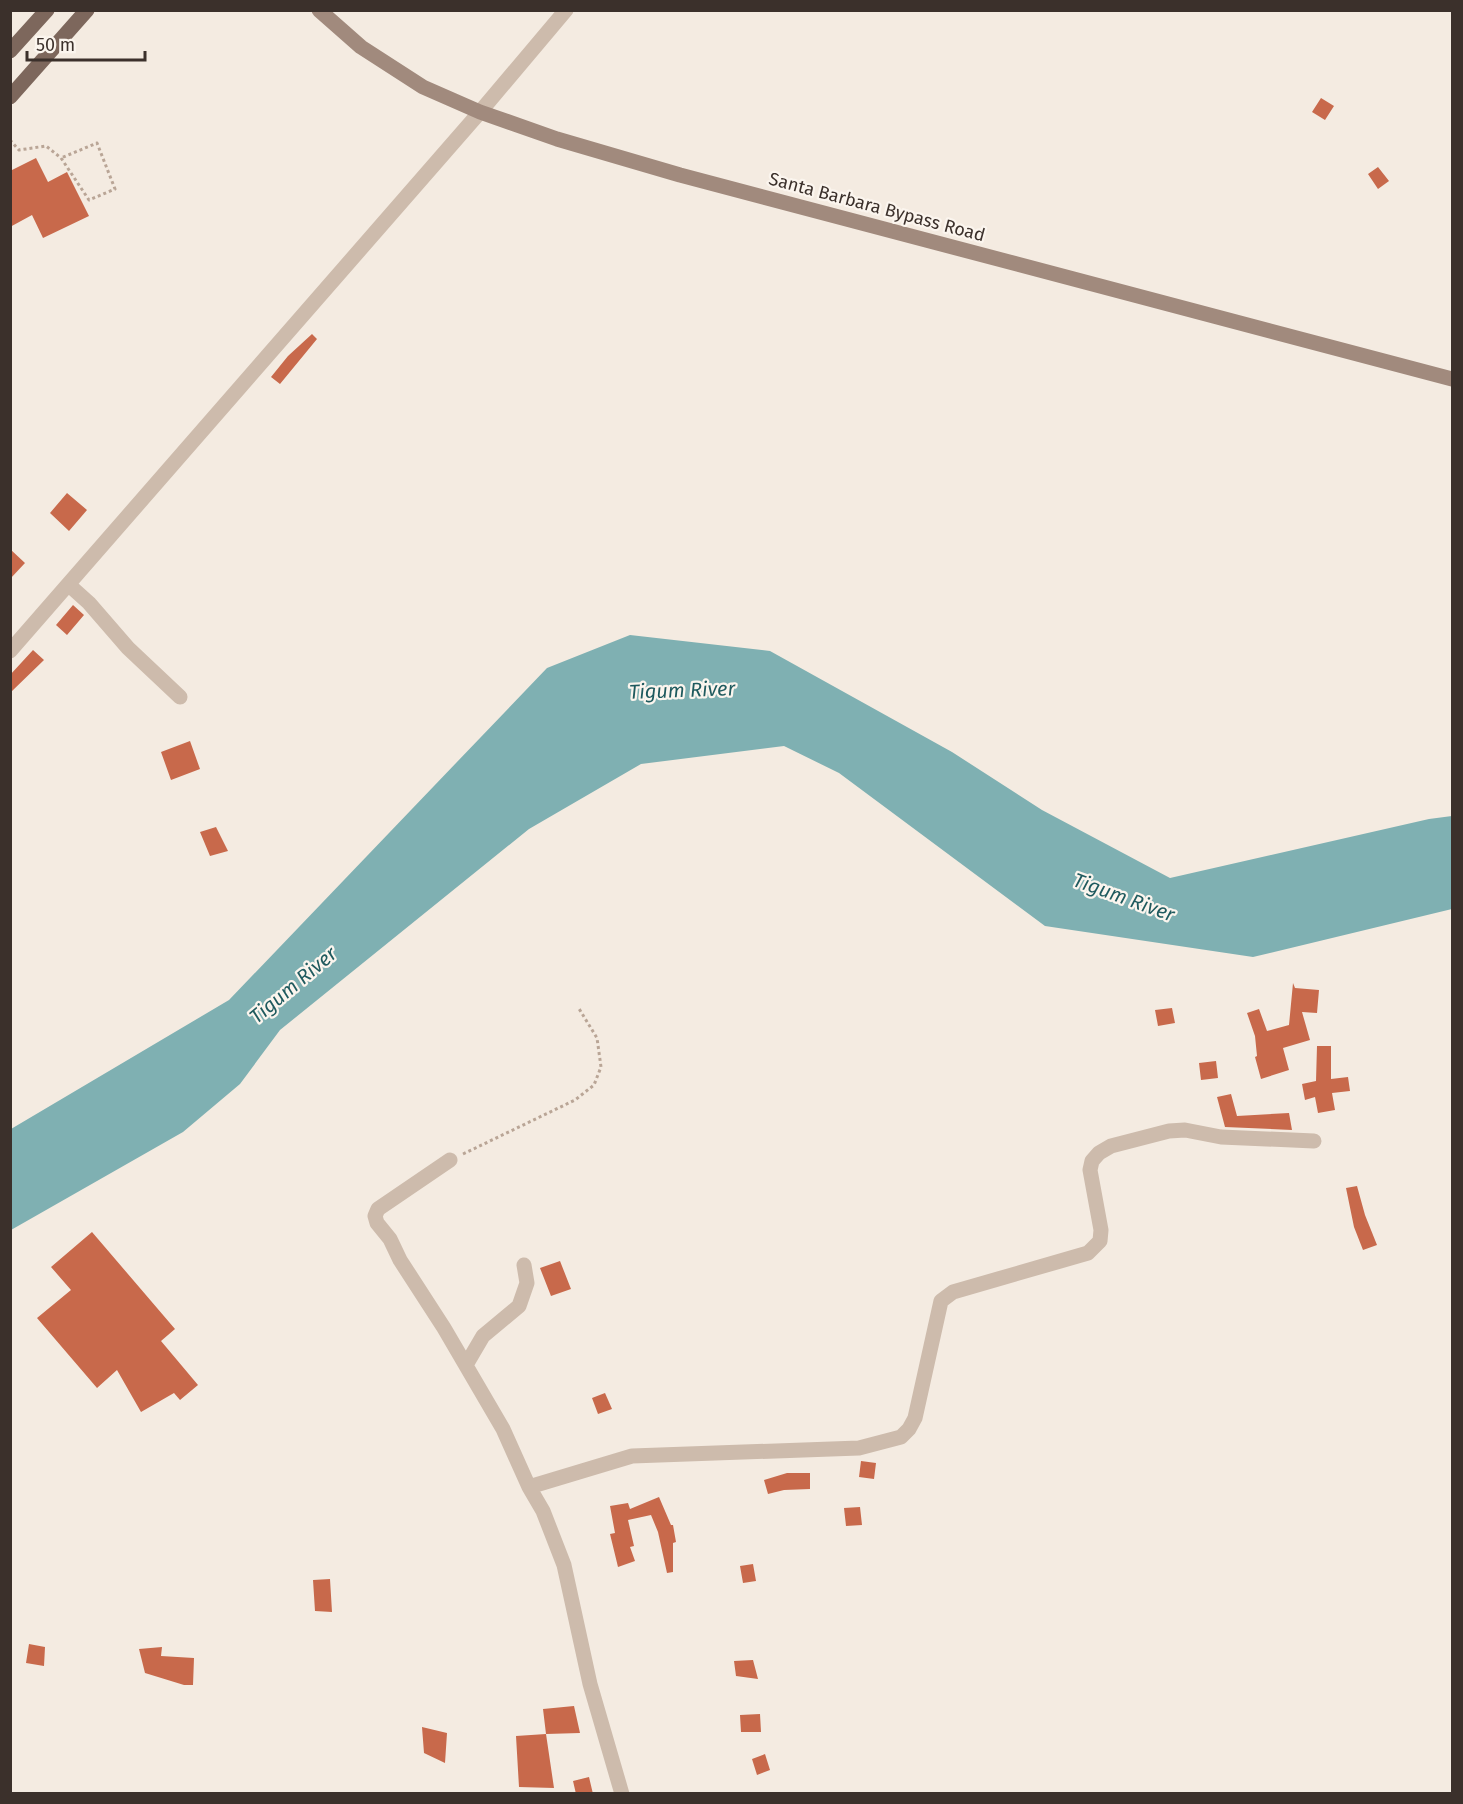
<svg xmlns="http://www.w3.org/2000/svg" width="1463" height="1804" font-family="'Fira Sans',sans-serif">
	<rect width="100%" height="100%" fill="#f4ebe1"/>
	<path fill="#7fb0b2" d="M630,635L770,651L952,752L1042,810L1170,878L1429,819L1452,816V909L1253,957L1045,926L839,773L784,746L641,764L529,829L280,1030L240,1084L183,1132L11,1230V1129L229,1000L547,668Z"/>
	<path fill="#c8694b" d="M1321,98L1334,106L1325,120L1312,112Z
		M36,158L48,182L67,172L89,216L43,238L32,215L10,227V171Z
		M1378,167L1389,181L1378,189L1368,174Z
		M312,334L317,339L280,384L271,377L288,356Z
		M67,493L87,510L69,531L50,513Z
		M10,549L25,563L10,579Z
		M73,605L84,615L67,635L56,625Z
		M33,650L44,660L10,693V675Z
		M190,741L200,769L171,780L161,752Z
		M216,827L228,851L210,856L200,832Z
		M1293,983L1295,988L1319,990L1317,1013L1302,1012L1310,1040L1283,1048L1289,1070L1261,1079L1255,1057L1257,1056L1255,1036L1247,1013L1259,1009L1267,1031L1289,1025Z
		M1172,1008L1175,1023L1158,1026L1155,1010Z
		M1317,1046H1331V1079L1348,1077L1350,1091L1332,1093L1335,1110L1318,1113L1315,1097L1305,1100L1302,1084L1316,1081Z
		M1216,1061L1218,1078L1201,1080L1199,1063Z
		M1231,1094L1237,1116L1289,1113L1292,1130L1225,1127L1217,1097Z
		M1357,1186L1365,1215L1377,1245L1363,1250L1354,1227L1346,1188Z
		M92,1232L175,1329L161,1341L198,1385L180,1400L174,1393L141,1412L117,1370L97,1388L37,1318L71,1290L51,1267Z
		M560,1261L571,1289L551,1296L540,1268Z
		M605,1393L612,1409L598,1414L592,1398Z
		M861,1461L876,1463L874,1479L859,1477Z
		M787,1473H810V1489L784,1490L768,1494L764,1480Z
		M659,1497L671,1525H673L676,1542L673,1543V1572L667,1573L658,1532L651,1515L628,1520L634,1546L630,1547L635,1561L618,1567L610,1534L615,1533L610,1506L628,1503L630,1509Z
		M860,1507L862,1525L846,1526L844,1508Z
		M753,1564L756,1581L743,1583L740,1566Z
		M330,1579L332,1612L315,1611L313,1580Z
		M29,1644L45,1647L44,1666L26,1663Z
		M162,1647L161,1656L194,1658L193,1685H184L145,1673L139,1649Z
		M753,1660L758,1679L736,1676L734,1661Z
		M574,1706L580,1733L546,1734L543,1709Z
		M760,1714L761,1732H741L740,1715Z
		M422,1727L447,1733L445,1763L424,1753Z
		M546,1734L554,1788L519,1787L516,1736Z
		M765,1754L770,1770L757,1775L752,1759Z
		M589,1777L593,1794H576L573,1781Z"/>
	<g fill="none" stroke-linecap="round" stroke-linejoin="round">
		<path stroke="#b9a596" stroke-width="3" stroke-dasharray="3 3" stroke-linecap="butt" d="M10,140L19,150L46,146L61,158L89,200L115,189L97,143L61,158
			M463,1154L575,1100L594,1085L601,1067L597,1038L578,1007"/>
		<path stroke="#cdbbac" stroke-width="15" d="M69,585L89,603L128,648L180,697
			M10,651L480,112L566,10
			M450,1160L378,1209L375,1216L377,1223L390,1239L400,1260L444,1328L503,1429L529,1487
			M466,1365L483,1336L519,1306L527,1283L524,1265
			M622,1794L590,1684L564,1565L543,1511L529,1487L632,1456L859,1448L901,1437L909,1429L915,1418L941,1301L953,1292L1088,1253L1100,1241L1101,1230L1090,1170L1092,1161L1099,1153L1111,1146L1169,1131L1185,1130L1221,1137L1314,1141"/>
		<path stroke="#a18a7d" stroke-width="15" d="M319,10L361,47L423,87L480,112L557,139L680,175L1452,379"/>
		<path stroke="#7d675c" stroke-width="15" d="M10,51L47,10
			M10,97L87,10"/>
	</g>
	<g text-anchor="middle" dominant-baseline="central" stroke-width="4.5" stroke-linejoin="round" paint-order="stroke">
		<g font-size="18" fill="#3b302b" stroke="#fbf5ee">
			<text transform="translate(877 207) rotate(15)">Santa Barbara Bypass Road</text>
		</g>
		<g font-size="20" font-style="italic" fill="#1f5a5e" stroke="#fbf5ee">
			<text transform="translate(682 690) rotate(-2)">Tigum River</text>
			<text transform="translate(1124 897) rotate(20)">Tigum River</text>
			<text transform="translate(293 985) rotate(-40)">Tigum River</text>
		</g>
	</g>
	<rect width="1463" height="1804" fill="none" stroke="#3b302b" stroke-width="24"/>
	<path d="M27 51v9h118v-9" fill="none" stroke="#3b302b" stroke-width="3"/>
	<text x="36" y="51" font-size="18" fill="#3b302b" stroke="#fbf5ee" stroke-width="4.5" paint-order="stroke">50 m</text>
</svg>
